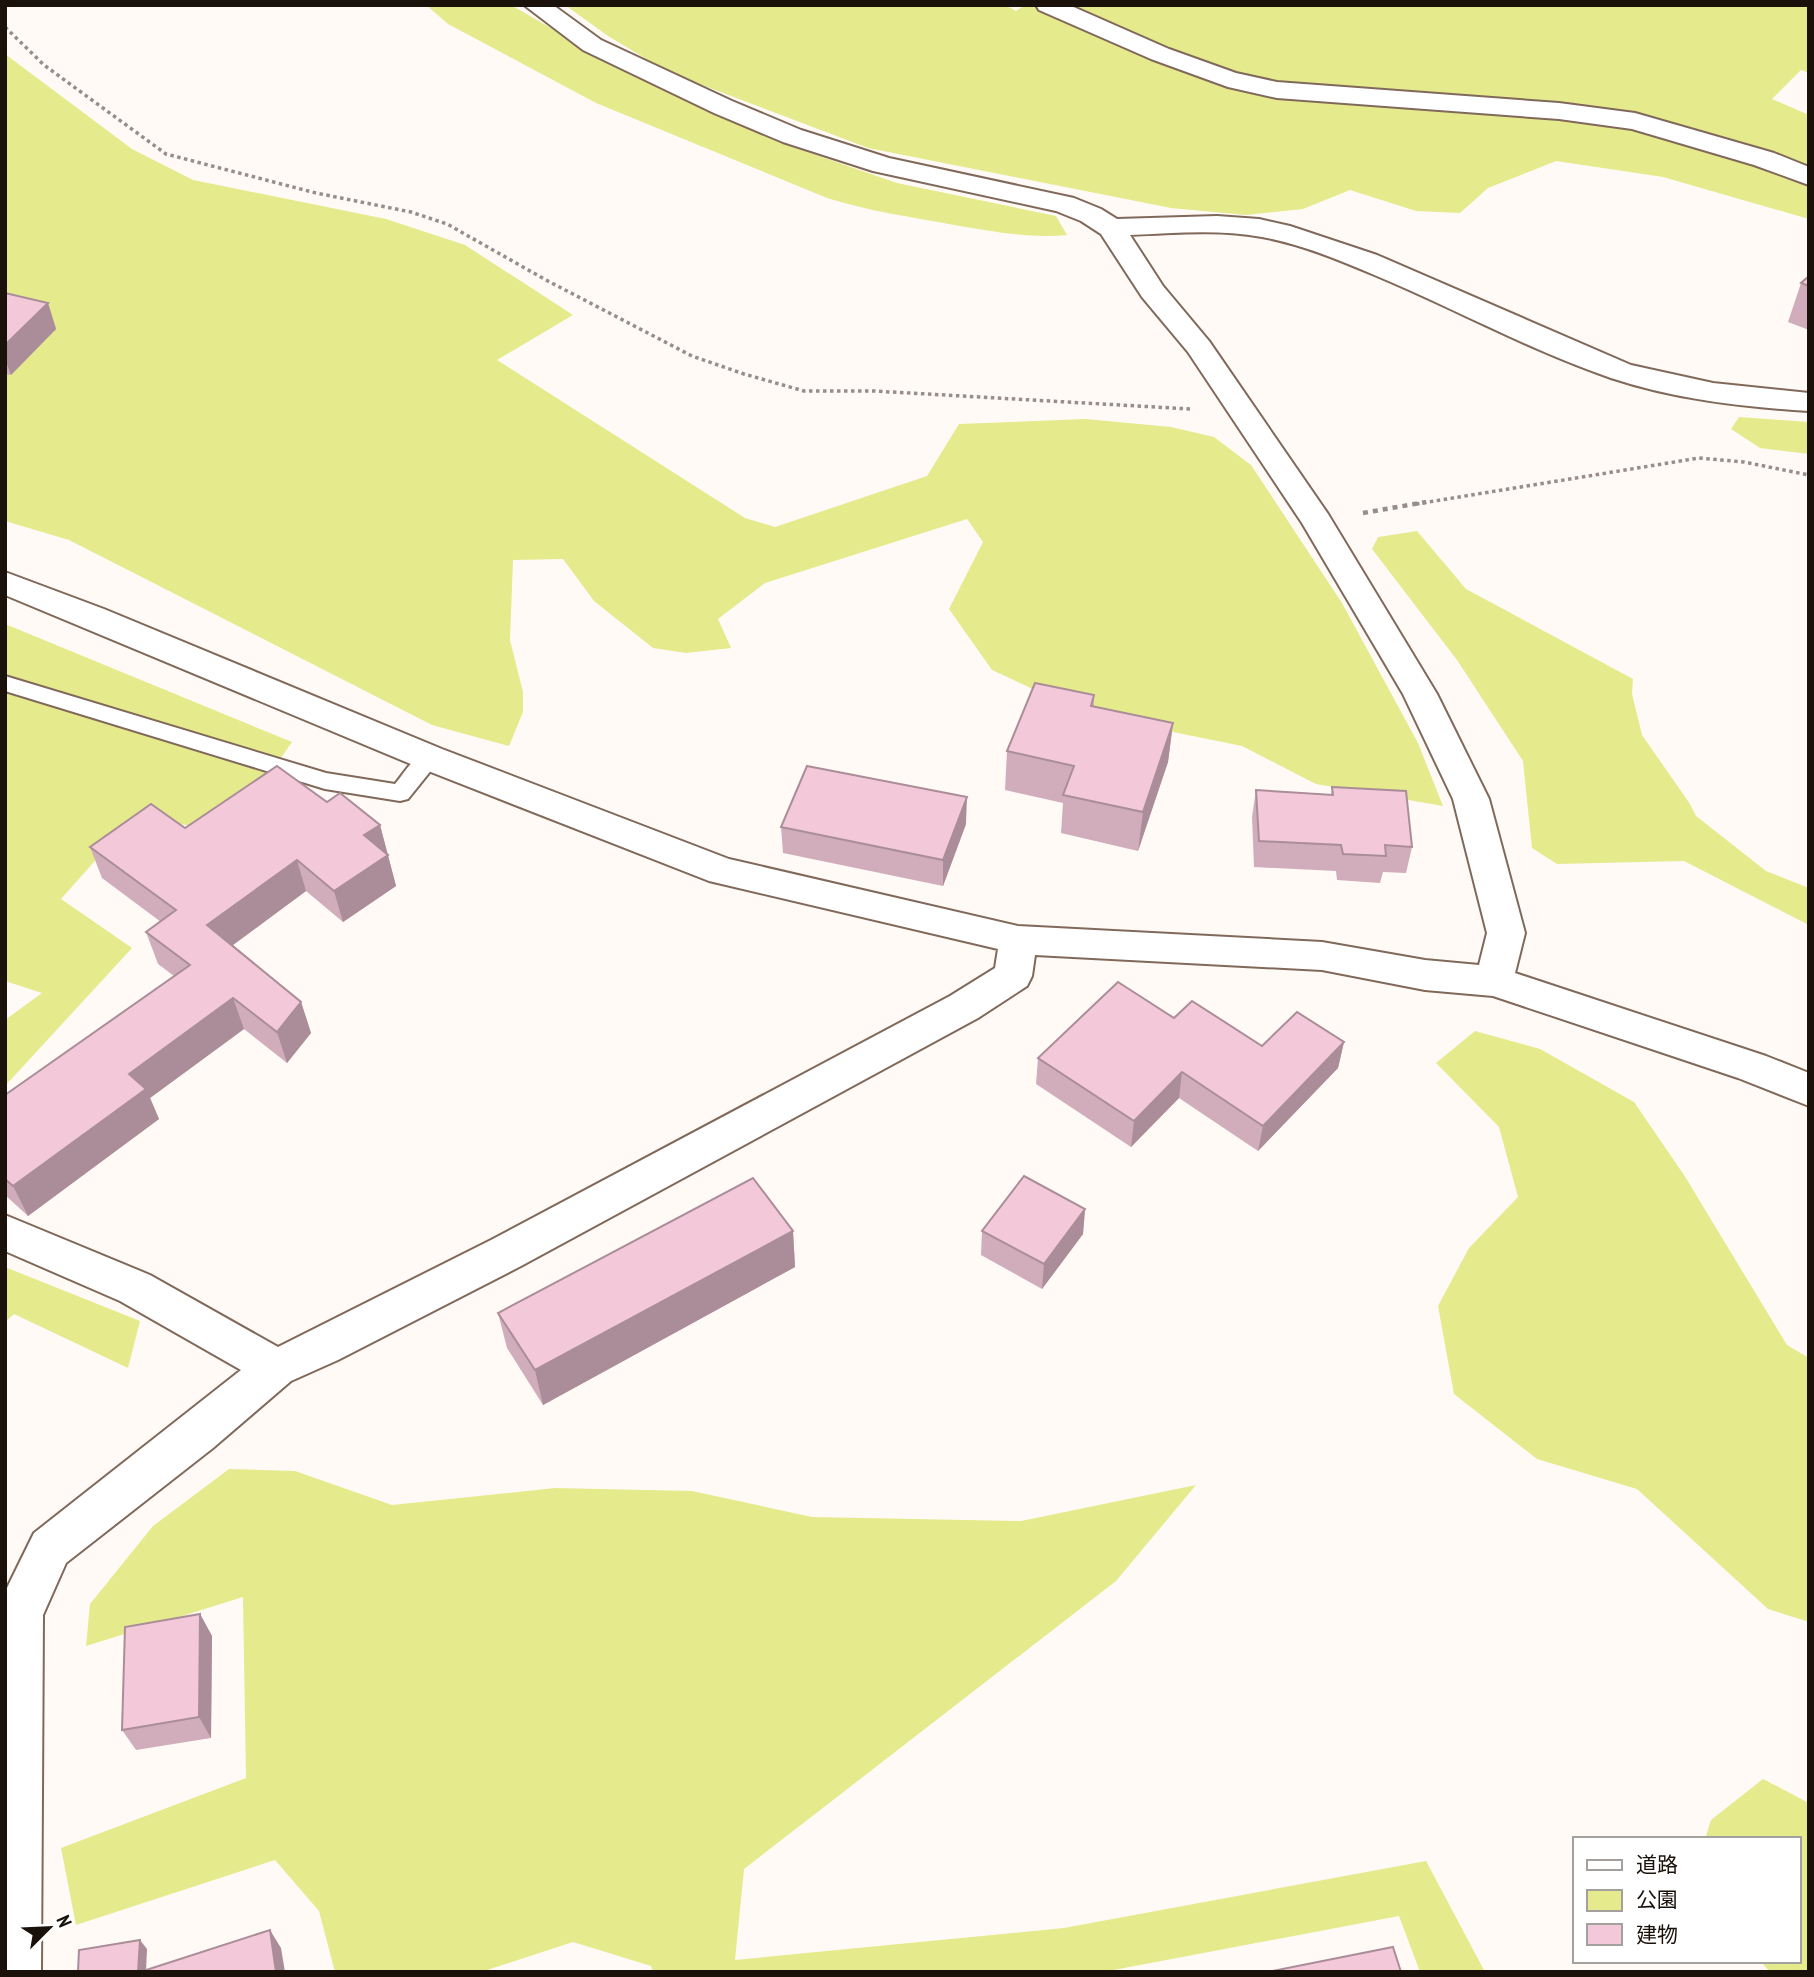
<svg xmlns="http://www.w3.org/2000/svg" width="1814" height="1977" font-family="'PT Sans Narrow','Noto Sans JP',sans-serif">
	<rect width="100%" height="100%" fill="#fffaf6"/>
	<path fill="#e5ea8d" d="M426,5H511L617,66L790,146L897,183L1056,216L1067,235C1029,239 992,231 954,225C911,217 868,211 827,198L596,103L448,24Z
		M565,5H1005L1016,11L1025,5H1809V73L1801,70L1772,99L1809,115V219L1663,177L1556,161L1488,188L1460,213L1416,211L1350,190L1303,209L1246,215L1171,208L868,148L668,72L608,36Z
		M5,54L132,149L193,180L386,219L465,245L573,315L497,360L745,518L775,527L927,476L959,424L1086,419L1171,427L1214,437L1251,465L1342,603L1418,743L1443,806L1316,784L1242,746L1089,715L992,670L949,609L983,542L967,519L765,583L718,619L731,648L686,653L653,648L594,601L563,559L513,560L510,640L523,692V712L509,746L432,725L69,540L5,521Z
		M1739,417L1809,422V454L1760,448L1731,429Z
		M1417,531L1466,589L1633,679L1632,694L1642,735L1690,804L1696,816L1766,871L1809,888V925L1684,861L1557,864L1532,848L1523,761L1457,660L1372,549L1378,537Z
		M5,624L292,742L255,795L206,828L134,817L61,899L132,948L5,1086V1020L42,993L5,981Z
		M1475,1031L1540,1049L1634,1102L1684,1175L1787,1345L1809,1358V1622L1768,1609L1637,1489L1537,1459L1454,1394L1438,1306L1469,1248L1518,1197L1499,1127L1436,1063Z
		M5,1267L140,1321L128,1368L14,1314L5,1322Z
		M229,1469L295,1471L392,1505L555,1488L692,1491L812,1517L1021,1521L1196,1485L1116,1581L744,1869L735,1960L1064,1928L1426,1861L1485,1972H1420L1399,1916L1103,1972H653L651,1966L573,1942L481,1972H335L319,1911L275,1860L76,1925L61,1848L246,1778L243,1597L86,1646L90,1604L153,1526Z
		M1763,1779L1809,1803V1972H1770L1760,1961H1798V1839H1705L1711,1820Z"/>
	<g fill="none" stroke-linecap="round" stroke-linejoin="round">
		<g stroke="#80695a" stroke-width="4">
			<path id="lane" d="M5,676L326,773L395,784C406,771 418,747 438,752L441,758L408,799L400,801L325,789L5,691Z"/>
		</g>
		<g stroke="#80695a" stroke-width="4">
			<path id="street" d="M524,5H553L601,40L732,101L801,130L889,158L1074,198L1101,209L1117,219L1217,216L1259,219L1290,226L1377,255L1631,365L1713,383L1809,393V411C1742,407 1674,399 1611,378C1529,350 1452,307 1372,274C1337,259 1300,244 1262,237C1219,229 1174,233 1130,235L1163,286L1209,341L1328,514L1437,694L1489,799L1525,933L1515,973L1766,1056L1809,1073V1106L1738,1078L1493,996L1425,990L1322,970L1035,955L1032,976L1027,986L978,1018L521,1266L338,1360L291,1381L213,1448L66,1563L43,1615L41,1972H5V1592L34,1533L241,1370L120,1301L5,1251V1215L150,1275L278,1347L491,1240L950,996L995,968L998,949L709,881L418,767L5,595V572L104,609L442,749L729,859L1018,926L1322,942L1425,960L1479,965L1487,933L1453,799L1403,694L1302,523L1188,352L1142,297L1101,234L1081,221L1056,211L873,171L783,142L714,113L583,50Z
				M1036,5H1069L1169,49L1236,73L1277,82L1559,103L1635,113L1774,153L1809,167V185L1754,165L1632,129L1559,119L1277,98L1228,87L1151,59L1039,10Z"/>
		</g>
		<path stroke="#958e89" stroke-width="3.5" stroke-dasharray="3.5 3.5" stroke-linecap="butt" d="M5,27L44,65L166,154L316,193L411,212L447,224L546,280L692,356L744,374L804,391H874L1190,409
			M1416,504L1699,458L1744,462L1809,475"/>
		<path stroke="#958e89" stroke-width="4.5" stroke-dasharray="5 5" stroke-linecap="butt" d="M1363,513L1426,502"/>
		<use href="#lane" fill="#fff" fill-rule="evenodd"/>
		<use href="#street" fill="#fff" fill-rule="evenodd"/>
	</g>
	<path fill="#d1adbb" d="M1809,276V330L1788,322L1801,283Z
		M5,293L48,303L56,329L11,375L5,374Z
		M1094,695V706L1173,723L1168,762L1138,851L1061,833L1063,803L1005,790L1007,751Z
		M1332,787L1412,847L1406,873L1383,872L1380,883L1337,880L1336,871L1254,867L1252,817L1256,790L1331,795Z
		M327,802L380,825L396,886L343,922L306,891L233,945L301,1002L311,1033L287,1063L244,1029L150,1098L159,1119L28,1216L5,1195V1095L174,976L158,964L146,932L161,922L102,878L90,847Z
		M966,824L943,886L783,853L781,827Z
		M1174,1018L1262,1046L1344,1042L1338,1068L1258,1151L1179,1098L1131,1147L1036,1084L1038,1058Z
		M1085,1209L1083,1234L1042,1289L981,1255L982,1231Z
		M793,1231L795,1267L543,1405L507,1348L498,1313Z
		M200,1614L212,1636L211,1738L136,1750L122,1730Z"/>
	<path fill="#aa8d98" d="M48,303L56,329L11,375L5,359V345Z
		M1173,723L1168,762L1138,851L1143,812Z
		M967,797L966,824L943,886V860Z
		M380,825L396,886L343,922L334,891L364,835Z
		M297,860L306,891L218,956L207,925Z
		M233,998L244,1029L150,1098L159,1119L28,1216L13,1186L129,1074Z
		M301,1002L311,1033L287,1063L277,1032Z
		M1344,1042L1338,1068L1258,1151L1263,1126Z
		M1182,1072L1179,1098L1131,1147L1134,1121Z
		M1085,1209L1083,1234L1042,1289L1044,1264Z
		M793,1231L795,1267L543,1405L535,1370Z
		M200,1614L212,1636L211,1738L199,1717Z
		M270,1930L281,1948L285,1972H276Z
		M140,1940L147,1949L146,1972H138Z"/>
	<path fill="#f3c9d9" stroke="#aa8d98" stroke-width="2" d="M1809,276V286L1801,283Z
		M5,293L48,303L5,345Z
		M1035,683L1094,695L1091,706L1173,723L1143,812L1063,795L1074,766L1007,751Z
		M277,766L327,802L340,793L380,825L364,835L388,855L334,891L297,860L207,925L301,1002L277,1032L233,998L129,1074L146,1089L13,1186L5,1179V1095L190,965L146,932L176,910L90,847L151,804L185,828Z
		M807,766L967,797L943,860L781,827Z
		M1332,787L1406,791L1412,847L1385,845L1386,856L1343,854L1341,845L1259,841L1256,790L1333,795Z
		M1118,982L1174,1018L1192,1001L1262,1046L1297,1012L1344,1042L1263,1126L1182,1072L1134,1121L1038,1058Z
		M1024,1176L1085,1209L1044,1264L982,1231Z
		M753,1178L793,1231L535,1370L498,1313Z
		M200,1614L199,1717L122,1730L125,1627Z
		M270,1930L276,1972H143V1971Z
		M140,1940L138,1972H78L79,1950Z
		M1393,1947L1401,1972H1268Z"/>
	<rect width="1814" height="1977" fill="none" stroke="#1a110b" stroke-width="14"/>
	<rect x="1573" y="1837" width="228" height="126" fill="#ffffff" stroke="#a3a09d" stroke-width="2"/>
	<rect x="1587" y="1860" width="35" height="10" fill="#ffffff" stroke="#a3a09d" stroke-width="2"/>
	<text x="1636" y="1872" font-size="21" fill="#1a110b">道路</text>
	<rect x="1587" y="1890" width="35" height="21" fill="#e5ea8d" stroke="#a3a09d" stroke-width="2"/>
	<text x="1636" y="1907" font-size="21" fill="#1a110b">公園</text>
	<rect x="1587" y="1924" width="35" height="21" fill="#f3c9d9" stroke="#a3a09d" stroke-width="2"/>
	<text x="1636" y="1942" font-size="21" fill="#1a110b">建物</text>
	<g transform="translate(49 1928) rotate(66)" stroke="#ffffff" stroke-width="5" paint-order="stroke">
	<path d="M0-5L12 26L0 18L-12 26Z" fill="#1a110b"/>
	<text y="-10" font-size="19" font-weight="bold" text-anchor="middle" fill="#1a110b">N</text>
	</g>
</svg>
